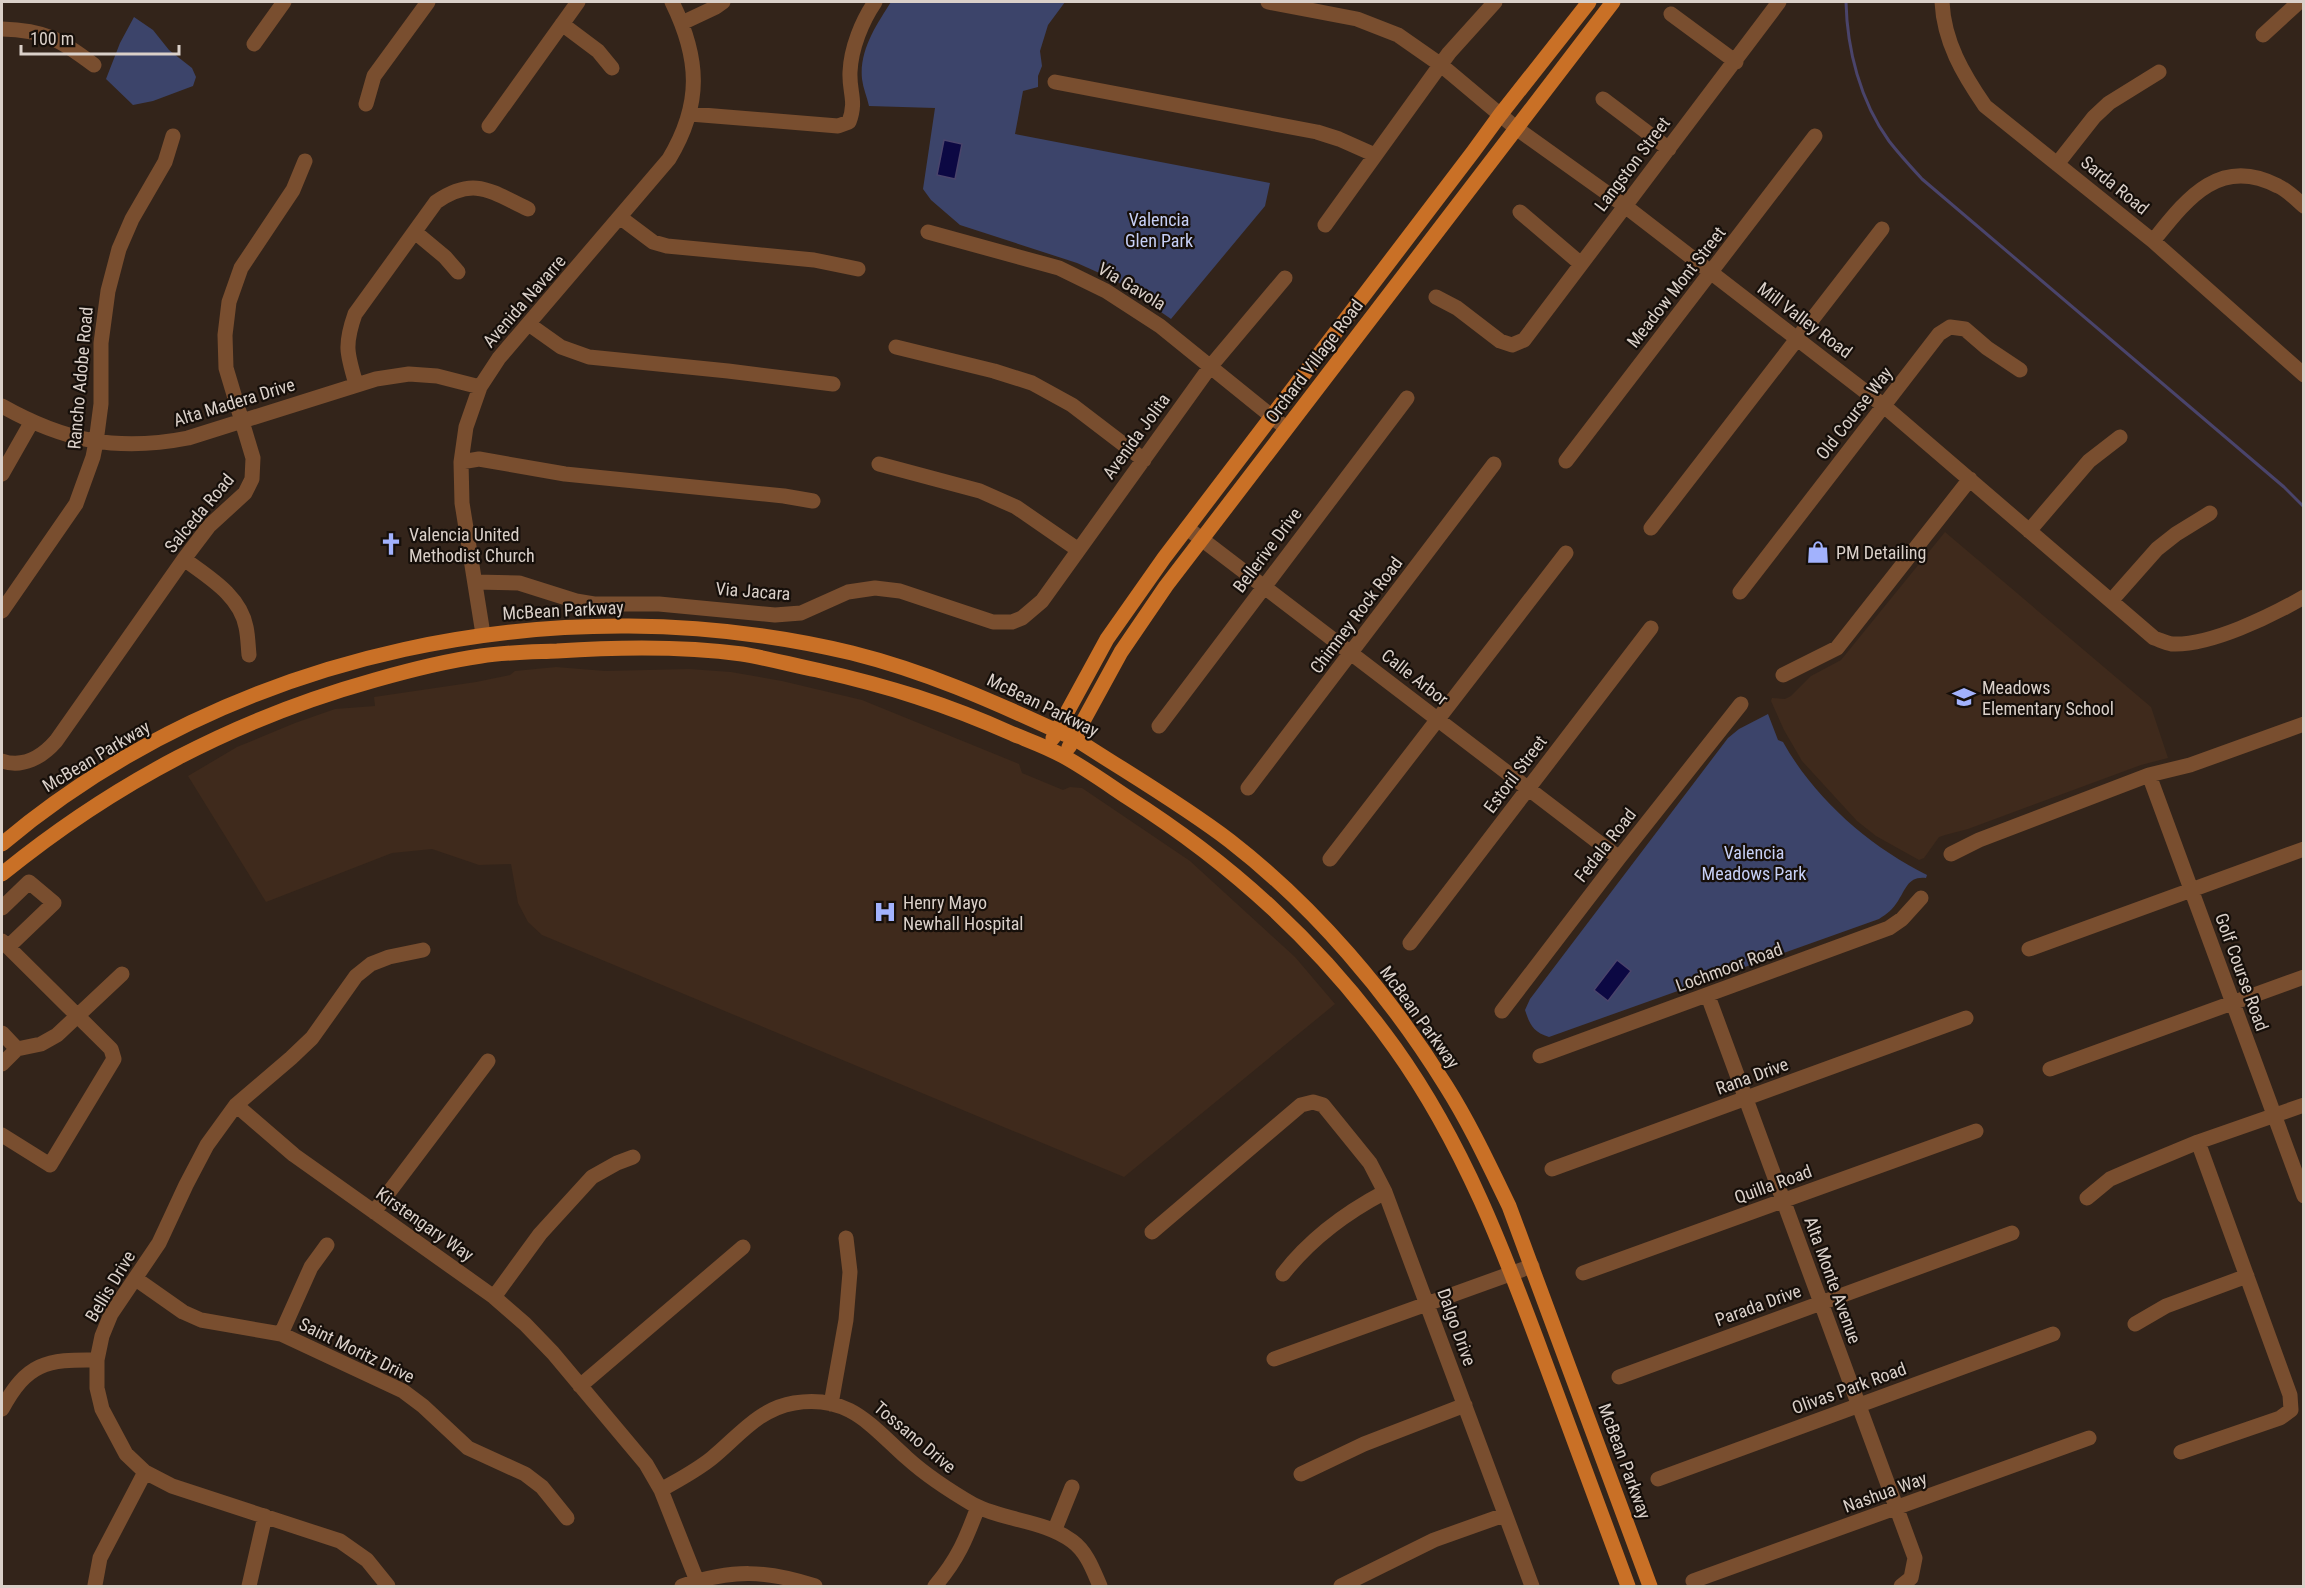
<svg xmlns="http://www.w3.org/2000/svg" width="2305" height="1588" font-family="'Roboto Condensed',sans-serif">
	<rect width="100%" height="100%" fill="#33241a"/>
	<path fill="#3f2a1c" d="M1945,532L2151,707L2168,758L2141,765L1968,829L1945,835L1939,837L1924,858L1919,860L1876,836L1857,821L1802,761L1784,730L1771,701L1772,698L1785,699L1791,696L1811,676L1841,660Z
		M556,667L605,671L689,669L731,672L782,681L862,700L1019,764L1022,773L1063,790L1070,787L1082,788L1190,861L1295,957L1335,1004L1124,1177L542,935L528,922L518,903L511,864L479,865L432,849L392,853L266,902L188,776L237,747L295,723L335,709L375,706L374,697L476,682L510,675L515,671Z"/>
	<path fill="#3c446a" d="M891,2H1065L1048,25L1040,51L1042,66L1038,76V87L1023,91L1015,134L1270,183L1265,206L1171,319L1115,280L1077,263L960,225L931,200L923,189L935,108L869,106C867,97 863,88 862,79C859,50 877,24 891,2Z
		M134,17L153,30L169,50L192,68L196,77L193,86L153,101L133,105L106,79L120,43Z
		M1768,714L1778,740L1783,742C1815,799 1869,846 1927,875L1926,878C1908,876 1906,889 1898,901C1893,909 1887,914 1879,919L1549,1037C1533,1032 1530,1025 1525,1010L1530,999L1728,738L1739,729Z"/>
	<path fill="#0c0843" stroke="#4a446b" stroke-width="1.5" d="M944,140L962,144L955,179L937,175Z
		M1617,960L1631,971L1608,1001L1594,990Z"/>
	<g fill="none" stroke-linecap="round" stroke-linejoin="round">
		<path stroke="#4a446b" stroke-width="3" d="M1846,2C1847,49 1860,101 1889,141C1899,154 1911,167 1922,179L2284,487L2304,507"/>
		<path stroke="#794e2f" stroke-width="15" d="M1268,2L1357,19L1398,35L1441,65L1516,128L1625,206L1884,406L2154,638C2160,640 2166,643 2172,644C2210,646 2271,616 2304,597
			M1942,2C1944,42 1963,74 1985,106L2153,241L2304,375
			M1671,14L1736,62
			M682,23L716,7L723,2
			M562,24L598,51L612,68
			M2,29C45,30 61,40 94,65
			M2263,35L2299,2
			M254,44L284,2
			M1055,82L1317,132L1339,139L1375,155
			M1603,99L1669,149
			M366,104L374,76L428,2
			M690,114L838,126L849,122C857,100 849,93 850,72C851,48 862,21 875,2
			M489,126L578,2
			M2057,164L2094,117L2109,103L2159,72
			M1520,212L1581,264
			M621,218L653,242L667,246L814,260L858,269
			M1325,225L1449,53L1495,2
			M415,232L445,257L458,272
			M928,232L1059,268L1106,291L1160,326L1286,428
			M2153,241C2186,200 2219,155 2278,186C2287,190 2296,199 2304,206
			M1436,297L1457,308L1500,341L1512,345L1524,340L1779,2
			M530,325L561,347L589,357L728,371L833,384
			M896,347L994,371L1032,383L1072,405L1144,460
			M356,384C347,354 344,345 355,314L436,202C474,176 490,191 528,209
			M2,406C64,441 117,452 188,438L376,379L409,374L437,376L480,387
			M1566,461L1815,136
			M461,462L479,459L565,474L784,496L813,501
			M879,464L980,491L1016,507L1077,549
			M2,474L31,423
			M1187,528L1619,858
			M1651,528L1882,229
			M2029,531L2089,461L2120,437
			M184,559C208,577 240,595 246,627C248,636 248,645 249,655
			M475,582L519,583L576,601L594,604H659L775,615L801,613L848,592L875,588L900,591L993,622H1012L1022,618L1042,601L1210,367L1285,278
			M1740,592L1939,334L1950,327L1965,329L1987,348L2020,370
			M2111,601L2157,549L2176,534L2210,513
			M2,611L76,504L93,457L96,442L101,404V343L108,291L119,249L132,219L165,162L173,136
			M483,634L462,503L461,462L466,427L480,387L499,358L669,159C702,104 700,59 672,2
			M1783,675L1837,648L1970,479
			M1159,726L1407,398
			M2,761C23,768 42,757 56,741L184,559L209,526L245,493L252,479L253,458L226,368L225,335L229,302L241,268L293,190L305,161
			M2149,775L2304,1196
			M1248,788L1494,464
			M1951,854L1979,840L2149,775L2190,765L2304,724
			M1330,859L1566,553
			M2,908L29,882L54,903L8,947
			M2,941L111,1049L114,1059L50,1165L2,1135
			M1410,943L1651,628
			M2029,949L2304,849
			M1708,996L1915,1558L1911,1578L1901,1586
			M1502,1011L1619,858L1741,704
			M2,1033L17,1049L2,1064
			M17,1049L41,1044L57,1035L122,974
			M1540,1056L1889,928L1902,919L1921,898
			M2050,1069L2304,977
			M236,1105L294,1155L494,1297L525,1324L553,1353L646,1464L661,1490L697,1581
			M1552,1169L1966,1018
			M2087,1198L2110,1179L2133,1169L2198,1142L2304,1105
			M374,1212L488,1061
			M1152,1232L1301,1105L1313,1102L1323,1105L1370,1163L1385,1192L1532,1586
			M1583,1273L1976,1131
			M1283,1274C1311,1238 1345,1213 1385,1192
			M136,1279L183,1312L201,1320L281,1334L403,1391L423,1406L468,1448L525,1474L542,1487L567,1518
			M494,1297L540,1234L592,1177L617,1163L633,1157
			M2135,1324L2166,1306L2247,1276
			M281,1334L311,1267L327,1245
			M1274,1359L1532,1266
			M1619,1377L2012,1233
			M580,1386L743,1247
			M831,1404L846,1320L850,1272L846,1238
			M2,1409C27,1363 46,1359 97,1360
			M2181,1452L2280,1418L2291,1410L2290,1395L2198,1142
			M1301,1474L1364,1444L1465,1405
			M1658,1479L2053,1334
			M661,1490C678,1480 696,1471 712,1458C738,1437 758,1409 794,1403C849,1394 871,1426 907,1458C928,1477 950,1491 974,1505C1005,1521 1044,1520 1072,1541C1087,1552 1093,1570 1100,1586
			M1055,1529L1072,1487
			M1693,1581L2089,1438
			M95,1585L100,1558L145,1472
			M249,1586L265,1516
			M388,1586L367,1560L340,1541L172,1486L145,1472L126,1454L102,1409L97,1388V1360L102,1336L111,1314L159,1243L186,1185L207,1145L236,1105L291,1058L312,1038L356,976L371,964L389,957L423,950
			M682,1586C732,1569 766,1570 815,1586
			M935,1586C958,1559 966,1539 978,1507
			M1341,1586L1434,1540L1504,1515"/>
		<path stroke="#c97026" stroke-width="15" d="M1053,738L1107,639L1164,558L1473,152L1500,115L1589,2
			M1069,747L1121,652L1166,586L1613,2
			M2,844C232,650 561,583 852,653C924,671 990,700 1057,731L1074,738C1126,772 1180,803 1230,841C1315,907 1389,994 1446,1086C1470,1124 1489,1165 1509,1206L1650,1586
			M2,874C114,783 235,719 375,680C410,670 446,661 481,656C506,652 532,652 557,651C617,647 683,646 742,654C767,658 792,665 817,670C888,686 946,704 1013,734C1030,741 1047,747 1063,756C1085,768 1106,783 1127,797C1234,865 1321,945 1395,1048C1464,1145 1504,1251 1545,1362C1573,1437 1601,1512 1628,1586"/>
	</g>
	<defs>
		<g id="church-bare" transform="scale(1.8)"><path d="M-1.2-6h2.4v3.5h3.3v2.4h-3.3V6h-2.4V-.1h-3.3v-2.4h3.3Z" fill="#a2b2fd" stroke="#160f0a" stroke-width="2.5" paint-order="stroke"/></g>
		<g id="shop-bare" transform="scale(1.8)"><path d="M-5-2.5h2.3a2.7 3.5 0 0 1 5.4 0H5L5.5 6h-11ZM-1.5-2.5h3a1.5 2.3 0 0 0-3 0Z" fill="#a2b2fd" stroke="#160f0a" stroke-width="2.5" paint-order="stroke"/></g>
		<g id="school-bare" transform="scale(1.8)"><path d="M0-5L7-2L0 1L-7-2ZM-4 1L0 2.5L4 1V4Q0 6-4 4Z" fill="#a2b2fd" stroke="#160f0a" stroke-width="2.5" paint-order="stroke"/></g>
		<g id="hospital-bare" transform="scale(1.8)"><path d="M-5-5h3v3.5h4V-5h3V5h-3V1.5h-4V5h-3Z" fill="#a2b2fd" stroke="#160f0a" stroke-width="2.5" paint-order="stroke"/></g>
	</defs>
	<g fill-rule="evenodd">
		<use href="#church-bare" x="391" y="544"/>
		<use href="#shop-bare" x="1818" y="552"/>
		<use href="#school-bare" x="1964" y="697"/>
		<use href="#hospital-bare" x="885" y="912"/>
	</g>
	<g text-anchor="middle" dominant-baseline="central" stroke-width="4.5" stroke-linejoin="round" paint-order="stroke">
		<g font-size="18" fill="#dad0c9" stroke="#160f0a">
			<text transform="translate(1632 164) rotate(-53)">Langston Street</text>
			<text transform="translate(2115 185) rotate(39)">Sarda Road</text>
			<text transform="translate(1132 286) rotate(31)">Via Gavola</text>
			<text transform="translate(1676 287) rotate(-52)">Meadow Mont Street</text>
			<text transform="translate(524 301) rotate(-49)">Avenida Navarre</text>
			<text transform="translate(1805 320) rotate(37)">Mill Valley Road</text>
			<text transform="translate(1314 361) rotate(-53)">Orchard Village Road</text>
			<text transform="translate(80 378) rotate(-85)">Rancho Adobe Road</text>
			<text transform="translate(234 402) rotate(-17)">Alta Madera Drive</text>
			<text transform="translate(1854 413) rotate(-52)">Old Course Way</text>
			<text transform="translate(1136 436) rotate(-54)">Avenida Jolita</text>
			<text transform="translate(199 513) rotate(-50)">Salceda Road</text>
			<text transform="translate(1267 550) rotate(-53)">Bellerive Drive</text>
			<text transform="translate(753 591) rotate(4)">Via Jacara</text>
			<text transform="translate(563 610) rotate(-3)">McBean Parkway</text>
			<text transform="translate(1356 615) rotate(-53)">Chimney Rock Road</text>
			<text transform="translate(1415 677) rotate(38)">Calle Arbor</text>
			<text transform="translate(1043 705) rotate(26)">McBean Parkway</text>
			<text transform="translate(96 756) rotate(-31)">McBean Parkway</text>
			<text transform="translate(1515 774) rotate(-53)">Estoril Street</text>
			<text transform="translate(1605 845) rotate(-52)">Fedala Road</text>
			<text transform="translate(1729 967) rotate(-20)">Lochmoor Road</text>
			<text transform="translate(2242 972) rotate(70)">Golf Course Road</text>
			<text transform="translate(1420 1017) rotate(54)">McBean Parkway</text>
			<text transform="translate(1752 1076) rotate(-20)">Rana Drive</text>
			<text transform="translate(1773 1184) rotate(-20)">Quilla Road</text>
			<text transform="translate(425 1224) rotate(35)">Kirstengary Way</text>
			<text transform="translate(1833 1280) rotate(70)">Alta Monte Avenue</text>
			<text transform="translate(110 1286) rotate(-59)">Bellis Drive</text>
			<text transform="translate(1758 1305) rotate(-20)">Parada Drive</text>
			<text transform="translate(1457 1327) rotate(70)">Dalgo Drive</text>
			<text transform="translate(357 1350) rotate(26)">Saint Moritz Drive</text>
			<text transform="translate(1849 1388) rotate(-20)">Olivas Park Road</text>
			<text transform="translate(915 1437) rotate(40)">Tossano Drive</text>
			<text transform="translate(1625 1461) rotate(70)">McBean Parkway</text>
			<text transform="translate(1885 1492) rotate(-20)">Nashua Way</text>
		</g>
		<g font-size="18" fill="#c7d0f6" stroke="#160f0a">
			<text x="1159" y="219">Valencia<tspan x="1159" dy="21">Glen Park</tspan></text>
			<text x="1754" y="852">Valencia<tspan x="1754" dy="21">Meadows Park</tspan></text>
		</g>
		<g font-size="18" fill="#dad0c9" stroke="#160f0a" text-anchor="start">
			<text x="409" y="534">Valencia United<tspan x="409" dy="21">Methodist Church</tspan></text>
			<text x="1836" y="552">PM Detailing</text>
			<text x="1982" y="687">Meadows<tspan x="1982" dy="21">Elementary School</tspan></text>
			<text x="903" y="902">Henry Mayo<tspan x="903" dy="21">Newhall Hospital</tspan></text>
		</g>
	</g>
	<rect width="2305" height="1588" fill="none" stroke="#dad0c9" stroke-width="6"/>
	<path d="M21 45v9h158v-9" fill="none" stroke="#dad0c9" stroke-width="3"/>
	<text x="30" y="45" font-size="18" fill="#dad0c9" stroke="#160f0a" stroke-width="4.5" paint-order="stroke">100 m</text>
</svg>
